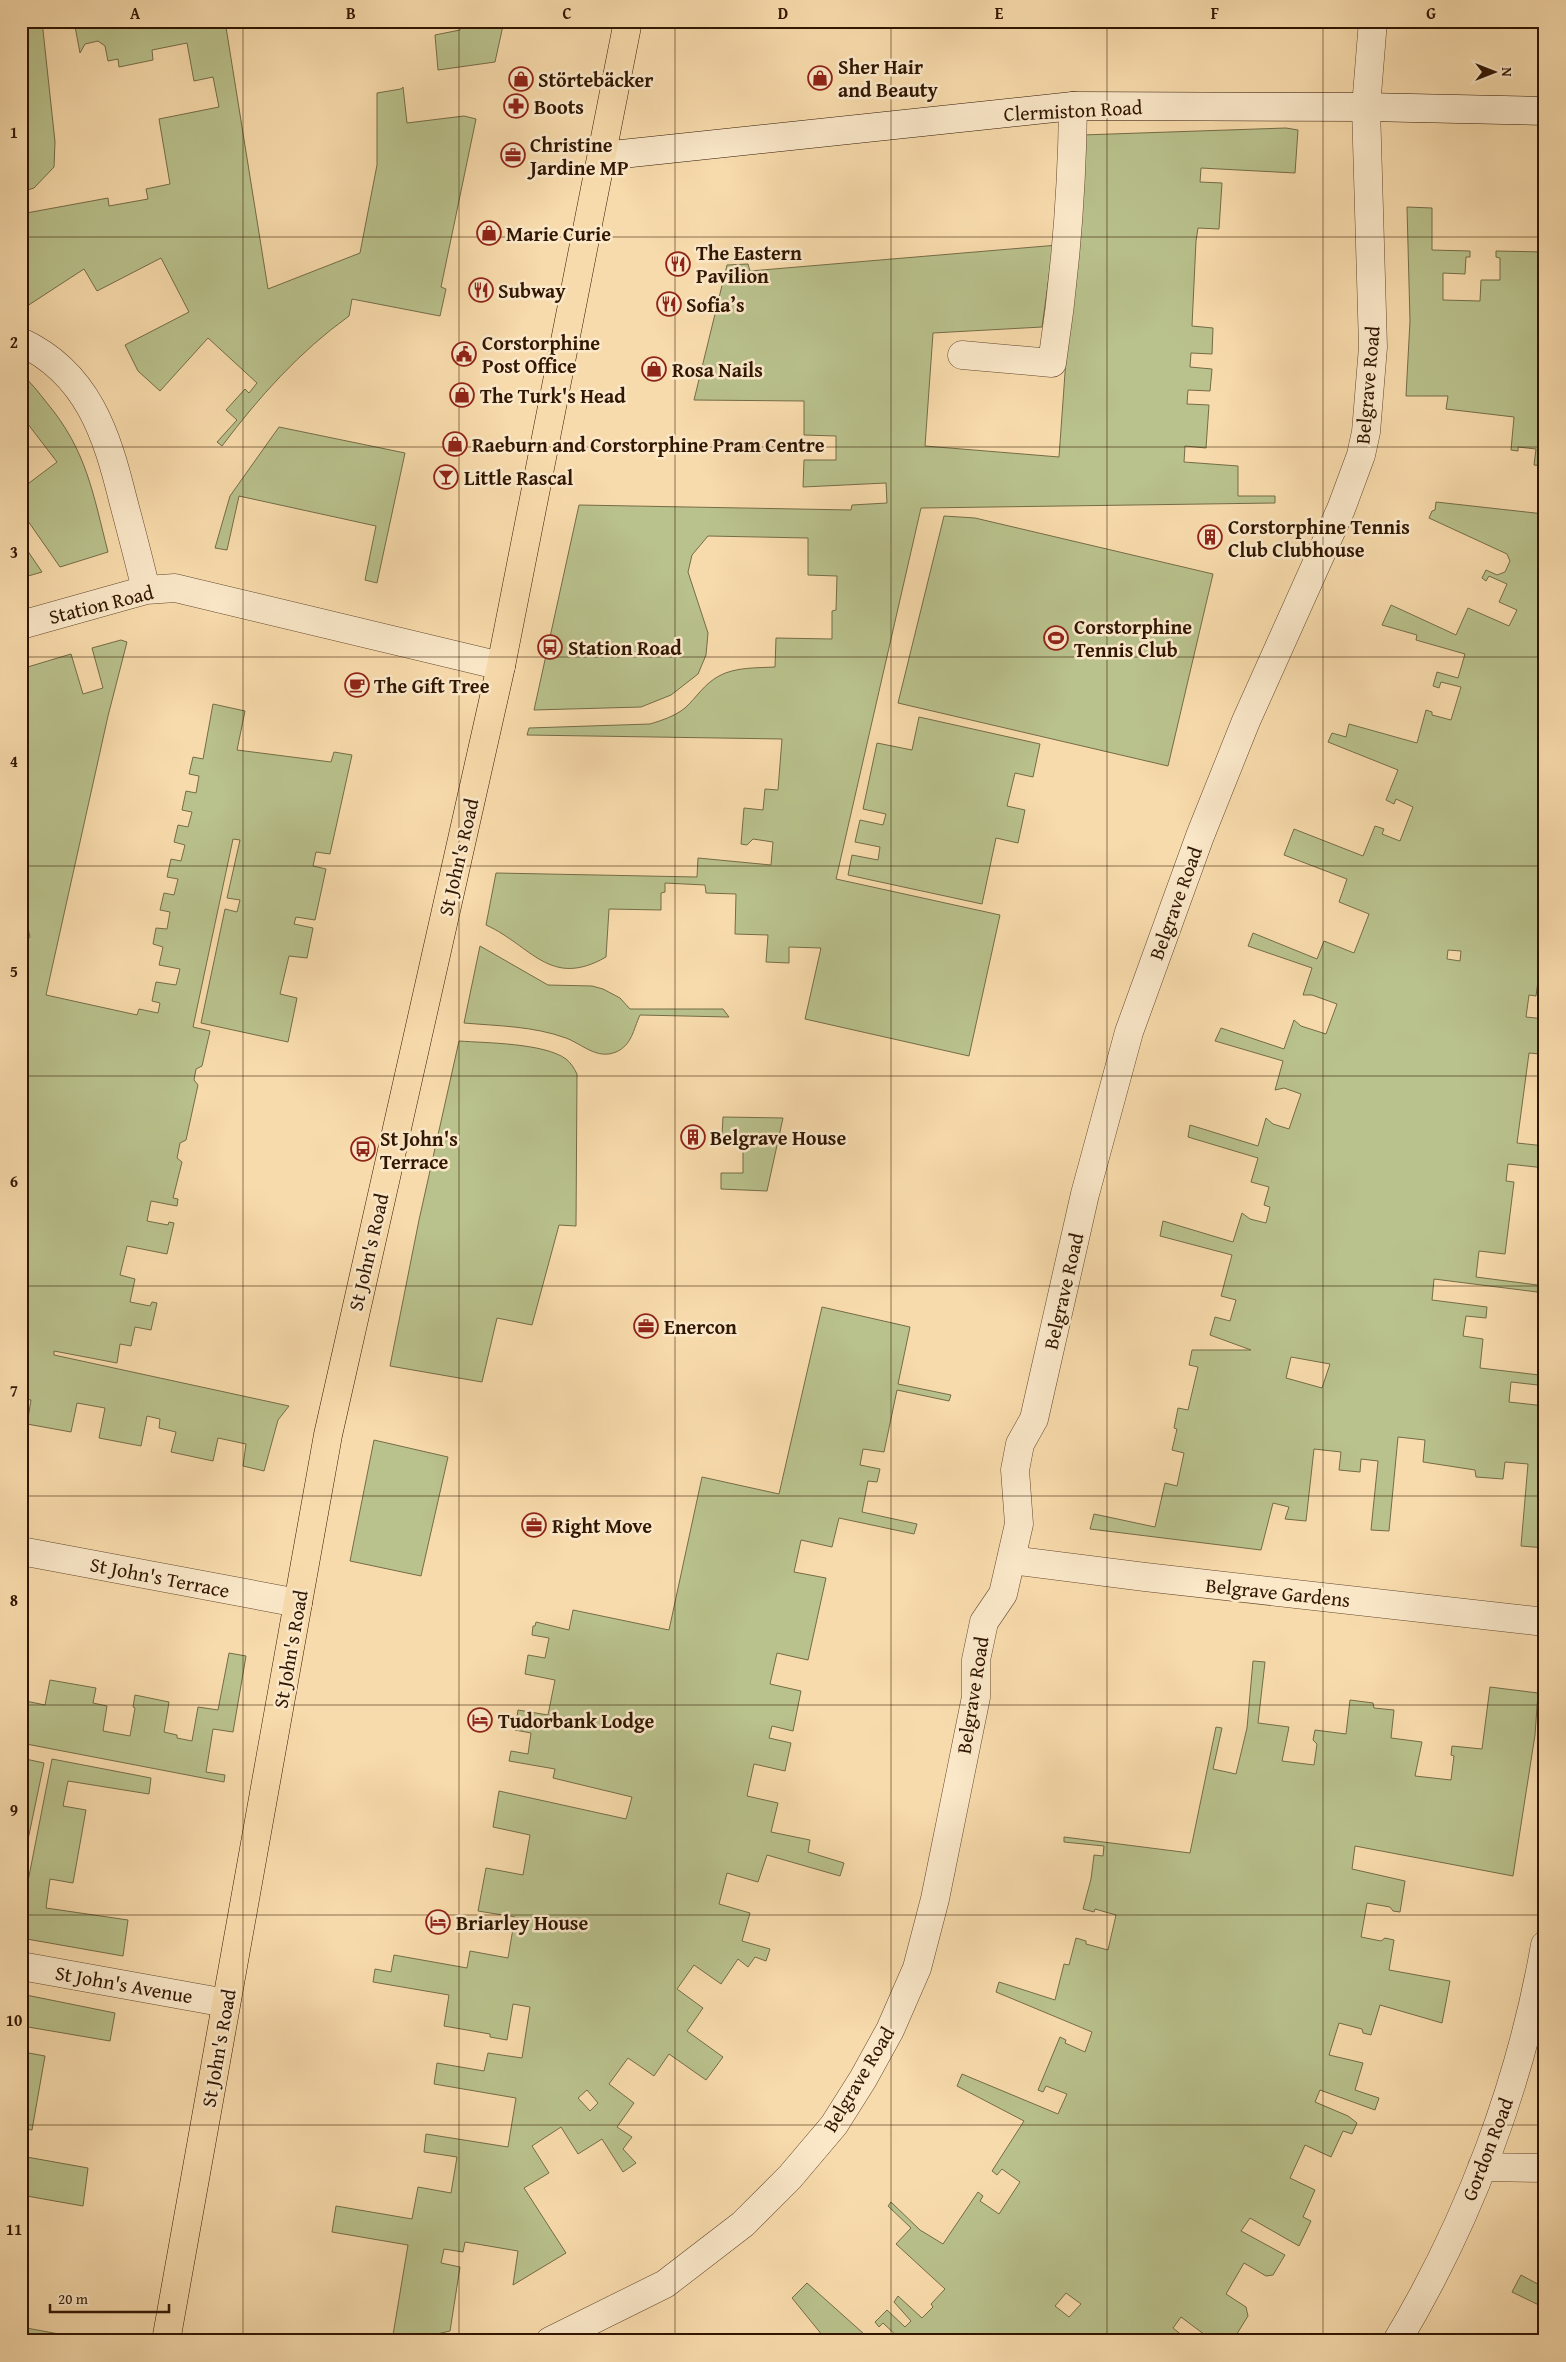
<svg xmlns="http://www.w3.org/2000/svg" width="1566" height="2362" font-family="'Gentium Book Plus',serif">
	<rect width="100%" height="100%" fill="#f8dbac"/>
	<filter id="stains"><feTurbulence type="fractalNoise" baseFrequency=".004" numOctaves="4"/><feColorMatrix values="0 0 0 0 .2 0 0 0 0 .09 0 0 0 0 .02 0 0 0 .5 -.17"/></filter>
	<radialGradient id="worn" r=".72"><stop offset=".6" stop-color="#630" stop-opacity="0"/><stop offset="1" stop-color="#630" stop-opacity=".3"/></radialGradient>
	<path fill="#b9c18c" stroke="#756c47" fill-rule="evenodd" d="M21,21H42L55,142L54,167L34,188L21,192Z
		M74,21H225L268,289L360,253L377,165V93L401,89L403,87L407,123L464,116L476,119L441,287L446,289L440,316L352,299L349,316C299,352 259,397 222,446L217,442L237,420L226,410L245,389L249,393L257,383L208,338L160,391L138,371L125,345L189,312L161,258L97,291L84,269L21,310V214L108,198L109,206L148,199L146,189L170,184L159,119L219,107L213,77L194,81L187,43L152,50L153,60L119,67L118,59L108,61L105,46L98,41L85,44L80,53Z
		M460,21H504L495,62L438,70L435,35L460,30Z
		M1539,21H1545V50H1538Z
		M1286,128L1298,130L1295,173L1201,168L1200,182L1222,183L1219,229L1198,228L1196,241L1192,326L1213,328L1212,354L1191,353L1190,367L1212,369L1210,391L1188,390L1187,404L1209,405L1206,448L1185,446L1184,462L1238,466V496H1275V503L921,508L836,879L1000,915L969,1056L805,1019L821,948L789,947V963L766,962L768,935L735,934L736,894L706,893L705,885L665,883V892L661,893V910L609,909L606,957C550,989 532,946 486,925L496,873L697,877L698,858L771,865L773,842L753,839L747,845L741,844L744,808L763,810L765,789L778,790L782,739L527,735L529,728L650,724C663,720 675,716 685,708C697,697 704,684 719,676C735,667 757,668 775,667L776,638L832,639V611L836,610L837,576L808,575V538L708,536L692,555L688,572L708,633L706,655L698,674L671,695L641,707L534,710L579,505L851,510L852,505L887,503L886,483L803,487L804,460H836V436L804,435V401L694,400L727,265L748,264L750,271L1058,245L1052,255L1042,327L933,333L925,446L1059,457L1082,135Z
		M1407,207L1432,208V250L1470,251V257H1466L1465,274L1443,273V300L1480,301L1481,280H1500V258L1496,257V251L1545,252V396H1541L1540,421H1545V466L1534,465L1536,449L1518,447V451L1511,450L1514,417L1446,409L1448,396H1406L1410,321Z
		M21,374C31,382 39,393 47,403C87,451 93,494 108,552L60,567L21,511V489L57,462L21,415Z
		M279,427L405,453L377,583L365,580L376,526L239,496L227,550L215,548L230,496Z
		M1436,502L1544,514L1545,511V928L1536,996L1529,995L1526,1017L1545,1019V1035L1540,1054L1529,1053L1517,1143L1545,1146V1168L1508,1164L1506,1181L1514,1182L1505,1254L1479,1251L1476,1277L1545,1286V1293L1434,1279L1432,1300L1487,1307L1486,1318L1466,1316L1463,1336L1483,1339L1480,1368L1539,1375L1538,1385L1511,1382L1509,1402L1545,1406V1548L1521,1546L1528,1464L1505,1462L1503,1479L1476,1477L1475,1470L1423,1462L1425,1440L1398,1437L1389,1531L1371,1530L1378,1461L1361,1459L1360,1472L1339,1470L1341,1452L1314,1449L1306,1521L1285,1519L1289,1507L1273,1503L1261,1550L1090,1529L1094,1514L1155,1527L1165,1483L1177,1486L1184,1453L1172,1450L1177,1429L1174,1428L1178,1408L1188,1410L1198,1367L1189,1365L1192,1350H1251L1210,1335L1215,1317L1230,1321L1236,1300L1221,1296L1232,1255L1160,1236L1163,1221L1233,1242L1242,1213L1250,1219L1266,1223L1270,1207L1264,1205L1269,1187L1251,1182L1258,1158L1188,1137L1190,1125L1258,1146L1266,1118L1273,1124L1289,1129L1301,1094L1284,1088L1275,1090L1283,1061L1215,1041L1221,1028L1284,1049L1294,1020L1301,1026L1326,1034L1337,1004L1312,995H1303L1312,968L1248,946L1253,933L1317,959L1324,941L1354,953L1369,914L1339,902L1347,879L1284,855L1294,829L1363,856L1375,826L1384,829L1382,834L1400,841L1413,807L1396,799L1394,804L1386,800L1398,770L1328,742L1332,733L1346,737L1349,724L1417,743L1426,710L1432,712V715L1451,720L1461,687L1441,682L1439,688L1433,686L1437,672L1458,678L1465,654L1416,640L1417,635L1382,625L1391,605L1456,635L1468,608L1509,626L1517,610L1499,602L1507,584L1489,576L1486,581L1482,578L1486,570L1497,575L1505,572L1510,561L1507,554L1429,518L1432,511L1435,510ZM1448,950L1461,951L1460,961L1447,959ZM1291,1357L1330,1364L1322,1388L1286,1378Z
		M944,516L975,518L1213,574L1168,766L898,703Z
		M21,541L42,572L21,578Z
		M121,640L127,642L108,716L46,995L137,1015L139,1009L158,1013L160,1003L152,1001L156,982L176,985L180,969L159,965L163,947L153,944L156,928L167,929L170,912L160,910L164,893L174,895L178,879L167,877L171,859L181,861L185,845L174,842L178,825L188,827L192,812L182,810L186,791L196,793L199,776L189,774L193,757L203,759L213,704L245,711L237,750L331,762L334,752L352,755L330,854L316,852L313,866L326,869L315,920L296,917L294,924L313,928L307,958L289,956L280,994L297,998L288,1042L201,1023L225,909L237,912L240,900L227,898L240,840L233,839L193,1027L210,1031L202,1066L196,1069L194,1080L198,1085L186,1140L180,1143L177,1158L182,1162L173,1198L178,1199L177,1206L151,1201L147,1221L168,1225L169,1222L174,1223L167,1254L127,1246L120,1275L135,1279L130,1302L150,1306L152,1302L157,1303L151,1330L135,1327L131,1346L120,1344L117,1363L54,1351V1355L289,1406L278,1420L264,1471L243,1466L246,1444L218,1438L213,1461L171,1452L176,1432L159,1428L160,1419L147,1416L141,1446L99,1438L105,1408L77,1403L71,1432L27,1424L31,1400L21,1398V1055L26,1003L23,945L30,937L21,898V669L71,654L83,694L103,688L92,648Z
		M919,717L1040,744L1033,777L1015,773L1007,806L1025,810L1018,843L996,838L982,904L848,875L852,855L878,860L880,847L855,842L860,820L883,825L886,814L863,809L877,743L912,750Z
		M480,946L548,985L592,986L603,989L620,998L630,1009H723L729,1017L640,1015C633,1030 632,1045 616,1052C597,1060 582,1044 566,1038C533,1026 498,1026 464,1023Z
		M459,1041C486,1043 544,1043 566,1059C571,1063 574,1068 577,1074L576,1226L559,1225L532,1325L497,1318L482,1382L390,1366L419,1220Z
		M723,1117L783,1118L767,1191L721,1189V1173H743V1136L722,1135Z
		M822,1307L910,1327L898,1384L951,1395L949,1401L897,1390L884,1452L863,1449L860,1465L880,1469L877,1482L868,1481L862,1512L917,1524L914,1534L839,1518L832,1547L801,1540L794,1572L826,1578L808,1660L777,1653L770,1684L801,1691L793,1731L772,1726L769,1738L791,1743L785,1771L754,1764L747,1796L778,1803L771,1832L810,1840L808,1852L844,1863L840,1876L767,1855L758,1882L727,1873L719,1904L750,1913L742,1941L770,1949L766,1961L755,1957L748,1967L738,1959L721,1984L694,1965L677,1989L703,2008L687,2031L723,2057L706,2080L669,2054L654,2076L628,2058L609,2084L634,2103L617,2127L632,2137L623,2149L636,2163L623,2172L602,2139L578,2154L561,2127L532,2146L549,2173L524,2188L566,2253L513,2285L518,2251L465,2242L463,2252L444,2249L441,2263L460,2267L450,2331L406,2341H392L408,2245L332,2232L336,2206L412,2219L418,2187L451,2193L457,2157L424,2152L426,2134L508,2147L516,2098L434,2084L437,2063L484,2071L488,2053L522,2058L530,2007L513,2004L507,2040L490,2037V2034L444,2026L449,1995L373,1982L375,1969L391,1972L394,1955L467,1968L470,1951L508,1958L515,1917L478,1911L486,1868L523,1875L530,1835L493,1827L499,1791L626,1819L632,1797L553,1778L555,1769L509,1761L511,1751L528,1754L531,1733L515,1730L518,1710L548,1715L555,1680L525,1674L528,1655L545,1658L549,1638L532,1635L533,1626H535L536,1622L569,1630L573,1610L669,1630L702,1477L779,1494ZM587,2090L598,2103L590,2111L578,2098Z
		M374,1440L448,1457L421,1576L350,1561Z
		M229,1653L246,1656L233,1732L213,1729L206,1772L225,1775L224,1782L21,1743V1700L45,1705L50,1680L96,1688L93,1703L107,1706L103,1731L130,1736L135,1708L133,1707L135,1695L169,1702L164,1732L177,1735V1738L192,1741L198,1707L218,1710Z
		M1253,1661L1265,1662L1258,1723L1289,1727L1282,1761L1314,1765L1317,1744L1313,1740L1315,1730L1346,1734L1350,1700L1373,1703L1374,1708L1394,1710L1391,1738L1422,1742L1415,1776L1451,1780L1454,1756L1451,1755L1452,1746L1482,1749L1490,1687L1538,1693L1535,1735L1513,1876L1355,1846L1352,1869L1405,1881L1400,1912L1393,1911L1390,1907L1367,1903L1361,1937L1381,1941L1385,1938L1394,1940L1389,1970L1450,1981L1442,2023L1380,2005L1371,2035L1363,2033L1362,2029L1339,2023L1329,2055L1363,2063L1355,2090L1379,2098L1375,2110L1320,2090L1315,2102L1348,2116L1357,2123L1352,2134L1343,2131L1331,2157L1305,2145L1290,2178L1315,2190L1303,2217L1311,2221L1299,2246L1250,2218L1241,2231L1285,2255L1273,2275L1266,2276L1244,2263L1226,2294L1246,2307L1248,2316L1235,2337L1241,2341H1213L1181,2317L1173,2328L1189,2341H898L899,2338L883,2323L879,2327L875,2322L887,2310L905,2327L911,2321L894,2302L898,2296L922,2318L933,2307L931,2304L945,2289L896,2244L911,2228L888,2206L891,2202L920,2230L943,2244L978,2192L983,2196L980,2201L999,2214L1020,2182L1002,2169L997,2175L992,2171L1024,2121L957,2086L962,2074L1058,2114L1067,2094L1046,2086L1043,2092L1038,2090L1060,2037L1066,2040L1065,2043L1085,2052L1092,2032L996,1992L999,1982L1055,2000L1064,1964L1069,1965L1076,1938L1086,1941V1944L1108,1950L1116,1915L1095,1909L1094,1912L1083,1909L1091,1879L1094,1855L1103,1856L1104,1846L1064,1842V1837L1190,1853L1216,1727L1222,1728L1213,1769L1236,1774L1247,1728ZM1066,2293L1081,2304L1069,2317L1055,2306Z
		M21,1758L44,1763L21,1873V1810L24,1797L21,1796Z
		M52,1759L151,1778L149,1794L68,1781L63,1806L86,1810L73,1883L50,1879L46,1908L128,1920L123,1956L21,1938V1917Z
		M21,1994L115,2013L110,2041L28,2027L23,2052L45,2056L32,2130L21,2128Z
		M21,2156L88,2168L83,2206L21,2195Z
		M1521,2275L1545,2288V2308L1512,2292Z
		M807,2283L864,2334L871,2341H827L792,2298Z
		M21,2327L59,2334L58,2341H21Z"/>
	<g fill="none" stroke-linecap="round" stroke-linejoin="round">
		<g stroke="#63472c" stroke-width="29">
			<path id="street" d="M21,342C88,373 107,435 123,500C131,530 139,560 146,590
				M962,355L1052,363C1065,278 1072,193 1073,106
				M21,625L146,590L175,588L501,666
				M21,1551L298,1603
				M1011,1560L1145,1577L1545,1622
				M21,1966L226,2003
				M1482,2167L1545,2168
				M550,2341L665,2284L743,2224L790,2177L834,2125L863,2079L890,2030L917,1968L935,1899L976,1697V1660L984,1622L1003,1594L1019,1524L1015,1470L1020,1444L1034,1419L1085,1194L1129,1032L1200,836L1246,721L1341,509L1361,455L1366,432L1373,347L1366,107L1373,21
				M1397,2341C1469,2221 1521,2083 1545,1945"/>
		</g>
		<g stroke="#311602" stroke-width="29">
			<path id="secondary" d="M603,156L1073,106L1366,107L1545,111"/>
		</g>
		<g stroke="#311602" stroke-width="29">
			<path id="primary" d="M166,2341L328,1435L501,666L628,21"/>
		</g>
		<use href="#street" stroke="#fae8c9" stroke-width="28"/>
		<use href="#secondary" stroke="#fae8c9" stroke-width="28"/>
		<use href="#primary" stroke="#f8dbac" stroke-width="28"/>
	</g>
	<path fill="none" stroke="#311602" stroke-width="1" stroke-opacity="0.55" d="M243,21V2341M459,21V2341M675,21V2341M891,21V2341M1107,21V2341M1323,21V2341M21,237H1545M21,447H1545M21,657H1545M21,866H1545M21,1076H1545M21,1286H1545M21,1496H1545M21,1705H1545M21,1915H1545M21,2125H1545"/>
	<defs>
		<g id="shop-ring" transform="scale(1.25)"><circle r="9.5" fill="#fae8c9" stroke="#8f2418" stroke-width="1.5"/><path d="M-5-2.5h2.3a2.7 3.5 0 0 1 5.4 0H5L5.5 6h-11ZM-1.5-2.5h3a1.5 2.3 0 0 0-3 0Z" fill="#8f2418"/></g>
		<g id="pharmacy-ring" transform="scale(1.25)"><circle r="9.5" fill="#fae8c9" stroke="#8f2418" stroke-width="1.5"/><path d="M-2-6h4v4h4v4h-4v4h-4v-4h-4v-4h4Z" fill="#8f2418"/></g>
		<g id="office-ring" transform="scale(1.25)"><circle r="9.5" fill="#fae8c9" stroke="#8f2418" stroke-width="1.5"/><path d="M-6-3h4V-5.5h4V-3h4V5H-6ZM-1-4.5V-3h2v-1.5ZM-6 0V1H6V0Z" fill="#8f2418"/></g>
		<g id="restaurant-ring" transform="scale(1.25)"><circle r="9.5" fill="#fae8c9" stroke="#8f2418" stroke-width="1.5"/><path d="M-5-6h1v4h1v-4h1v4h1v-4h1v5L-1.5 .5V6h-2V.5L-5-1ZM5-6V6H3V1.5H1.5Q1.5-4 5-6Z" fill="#8f2418"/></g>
		<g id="civic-ring" transform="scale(1.25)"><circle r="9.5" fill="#fae8c9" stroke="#8f2418" stroke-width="1.5"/><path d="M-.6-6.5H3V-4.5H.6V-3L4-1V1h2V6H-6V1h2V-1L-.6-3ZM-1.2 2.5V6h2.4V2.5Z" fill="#8f2418"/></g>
		<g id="bar-ring" transform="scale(1.25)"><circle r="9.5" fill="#fae8c9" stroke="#8f2418" stroke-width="1.5"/><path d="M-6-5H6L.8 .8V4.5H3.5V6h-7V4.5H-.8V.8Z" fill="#8f2418"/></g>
		<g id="building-ring" transform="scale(1.25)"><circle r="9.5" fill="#fae8c9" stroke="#8f2418" stroke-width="1.5"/><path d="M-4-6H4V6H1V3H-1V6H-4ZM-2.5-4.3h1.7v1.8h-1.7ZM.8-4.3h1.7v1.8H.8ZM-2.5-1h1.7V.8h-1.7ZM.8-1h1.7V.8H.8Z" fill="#8f2418"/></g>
		<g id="stadium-ring" transform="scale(1.25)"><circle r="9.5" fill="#fae8c9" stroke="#8f2418" stroke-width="1.5"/><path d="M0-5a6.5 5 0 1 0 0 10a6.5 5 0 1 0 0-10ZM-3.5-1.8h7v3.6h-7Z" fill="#8f2418"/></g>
		<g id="bus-ring" transform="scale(1.25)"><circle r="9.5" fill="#fae8c9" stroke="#8f2418" stroke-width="1.5"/><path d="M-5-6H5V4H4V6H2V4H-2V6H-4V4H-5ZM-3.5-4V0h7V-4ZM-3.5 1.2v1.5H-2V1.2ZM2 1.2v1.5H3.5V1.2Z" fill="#8f2418"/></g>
		<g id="cafe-ring" transform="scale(1.25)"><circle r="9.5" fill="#fae8c9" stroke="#8f2418" stroke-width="1.5"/><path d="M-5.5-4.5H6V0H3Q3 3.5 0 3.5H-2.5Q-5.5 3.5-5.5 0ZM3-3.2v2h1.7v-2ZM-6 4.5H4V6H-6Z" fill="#8f2418"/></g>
		<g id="hotel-ring" transform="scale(1.25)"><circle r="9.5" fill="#fae8c9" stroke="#8f2418" stroke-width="1.5"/><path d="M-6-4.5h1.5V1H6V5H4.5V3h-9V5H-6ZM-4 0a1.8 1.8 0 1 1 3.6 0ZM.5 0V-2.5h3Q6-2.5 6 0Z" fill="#8f2418"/></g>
	</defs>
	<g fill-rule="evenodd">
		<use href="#shop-ring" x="820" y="78"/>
		<use href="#shop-ring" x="521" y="79"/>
		<use href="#pharmacy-ring" x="516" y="106"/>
		<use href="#office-ring" x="513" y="155"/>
		<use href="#shop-ring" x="489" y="233"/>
		<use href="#restaurant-ring" x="678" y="264"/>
		<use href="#restaurant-ring" x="481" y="290"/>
		<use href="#restaurant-ring" x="669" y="304"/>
		<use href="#civic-ring" x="464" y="354"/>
		<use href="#shop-ring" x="654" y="369"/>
		<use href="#shop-ring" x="462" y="395"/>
		<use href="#shop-ring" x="455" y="444"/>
		<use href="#bar-ring" x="446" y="477"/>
		<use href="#building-ring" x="1210" y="537"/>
		<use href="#stadium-ring" x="1056" y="638"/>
		<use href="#bus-ring" x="550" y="647"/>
		<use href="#cafe-ring" x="357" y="685"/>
		<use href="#building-ring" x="693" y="1137"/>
		<use href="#bus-ring" x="363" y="1149"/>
		<use href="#office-ring" x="646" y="1326"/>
		<use href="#office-ring" x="534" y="1525"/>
		<use href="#hotel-ring" x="480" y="1720"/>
		<use href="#hotel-ring" x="438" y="1922"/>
	</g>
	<g text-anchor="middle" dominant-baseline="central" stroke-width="5" stroke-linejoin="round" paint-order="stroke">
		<g font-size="20" font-weight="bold" fill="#311602" stroke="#fae8c9" text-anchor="start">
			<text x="838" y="66">Sher Hair<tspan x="838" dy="23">and Beauty</tspan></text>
			<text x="538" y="79">Störtebäcker</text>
			<text x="534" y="106">Boots</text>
			<text x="530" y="144">Christine<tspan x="530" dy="23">Jardine MP</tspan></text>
			<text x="506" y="233">Marie Curie</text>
			<text x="696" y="252">The Eastern<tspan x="696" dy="23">Pavilion</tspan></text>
			<text x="498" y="290">Subway</text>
			<text x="686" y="304">Sofia’s</text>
			<text x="482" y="342">Corstorphine<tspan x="482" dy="23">Post Office</tspan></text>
			<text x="672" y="369">Rosa Nails</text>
			<text x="480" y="395">The Turk's Head</text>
			<text x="472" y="444">Raeburn and Corstorphine Pram Centre</text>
			<text x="464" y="477">Little Rascal</text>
			<text x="1228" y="526">Corstorphine Tennis<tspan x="1228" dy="23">Club Clubhouse</tspan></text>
			<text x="1074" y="626">Corstorphine<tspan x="1074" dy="23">Tennis Club</tspan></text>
			<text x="568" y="647">Station Road</text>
			<text x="374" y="685">The Gift Tree</text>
			<text x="710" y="1137">Belgrave House</text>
			<text x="380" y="1138">St John's<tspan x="380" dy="23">Terrace</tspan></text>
			<text x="664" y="1326">Enercon</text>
			<text x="552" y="1525">Right Move</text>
			<text x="498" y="1720">Tudorbank Lodge</text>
			<text x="456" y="1922">Briarley House</text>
		</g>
		<g font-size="20" fill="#311602" stroke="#fae8c9">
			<text transform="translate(1073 110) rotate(-3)">Clermiston Road</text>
			<text transform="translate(1367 385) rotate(-85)">Belgrave Road</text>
			<text transform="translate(101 604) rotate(-14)">Station Road</text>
			<text transform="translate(458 857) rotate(-77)">St John's Road</text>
			<text transform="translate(1175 903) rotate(-70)">Belgrave Road</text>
			<text transform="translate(368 1252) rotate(-77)">St John's Road</text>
			<text transform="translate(1063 1291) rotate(-77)">Belgrave Road</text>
			<text transform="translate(160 1577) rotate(11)">St John's Terrace</text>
			<text transform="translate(1278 1592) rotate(6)">Belgrave Gardens</text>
			<text transform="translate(290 1649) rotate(-80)">St John's Road</text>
			<text transform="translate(972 1695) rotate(-81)">Belgrave Road</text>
			<text transform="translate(124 1984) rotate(10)">St John's Avenue</text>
			<text transform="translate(218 2048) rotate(-80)">St John's Road</text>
			<text transform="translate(858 2079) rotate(-59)">Belgrave Road</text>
			<text transform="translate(1487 2149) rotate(-69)">Gordon Road</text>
		</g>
	</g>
	<rect width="1566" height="2362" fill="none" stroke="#f8dbac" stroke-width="55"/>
	<g transform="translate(1494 72) rotate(90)" stroke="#fae8c9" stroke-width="4" paint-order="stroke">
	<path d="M0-4L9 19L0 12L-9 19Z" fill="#311602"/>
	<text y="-8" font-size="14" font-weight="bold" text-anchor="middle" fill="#311602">N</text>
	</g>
	<path d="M50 2304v8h119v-8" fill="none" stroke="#311602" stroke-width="2.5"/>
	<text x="58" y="2304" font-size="15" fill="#311602" stroke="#fae8c9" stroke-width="4" paint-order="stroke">20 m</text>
	<rect x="28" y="28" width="1510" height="2306" fill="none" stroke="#311602" stroke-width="2"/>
	<g font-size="16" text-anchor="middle" font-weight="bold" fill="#311602">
		<text x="135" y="19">A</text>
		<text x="351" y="19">B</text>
		<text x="567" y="19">C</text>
		<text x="783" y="19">D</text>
		<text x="999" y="19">E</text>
		<text x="1215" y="19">F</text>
		<text x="1431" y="19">G</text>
		<text x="14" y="138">1</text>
		<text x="14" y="348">2</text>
		<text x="14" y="558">3</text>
		<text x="14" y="767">4</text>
		<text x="14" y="977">5</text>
		<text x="14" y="1187">6</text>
		<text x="14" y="1396">7</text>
		<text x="14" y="1606">8</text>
		<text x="14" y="1816">9</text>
		<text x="14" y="2026">10</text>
		<text x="14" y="2235">11</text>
	</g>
	<rect width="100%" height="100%" filter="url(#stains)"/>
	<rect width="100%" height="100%" fill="url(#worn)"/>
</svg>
